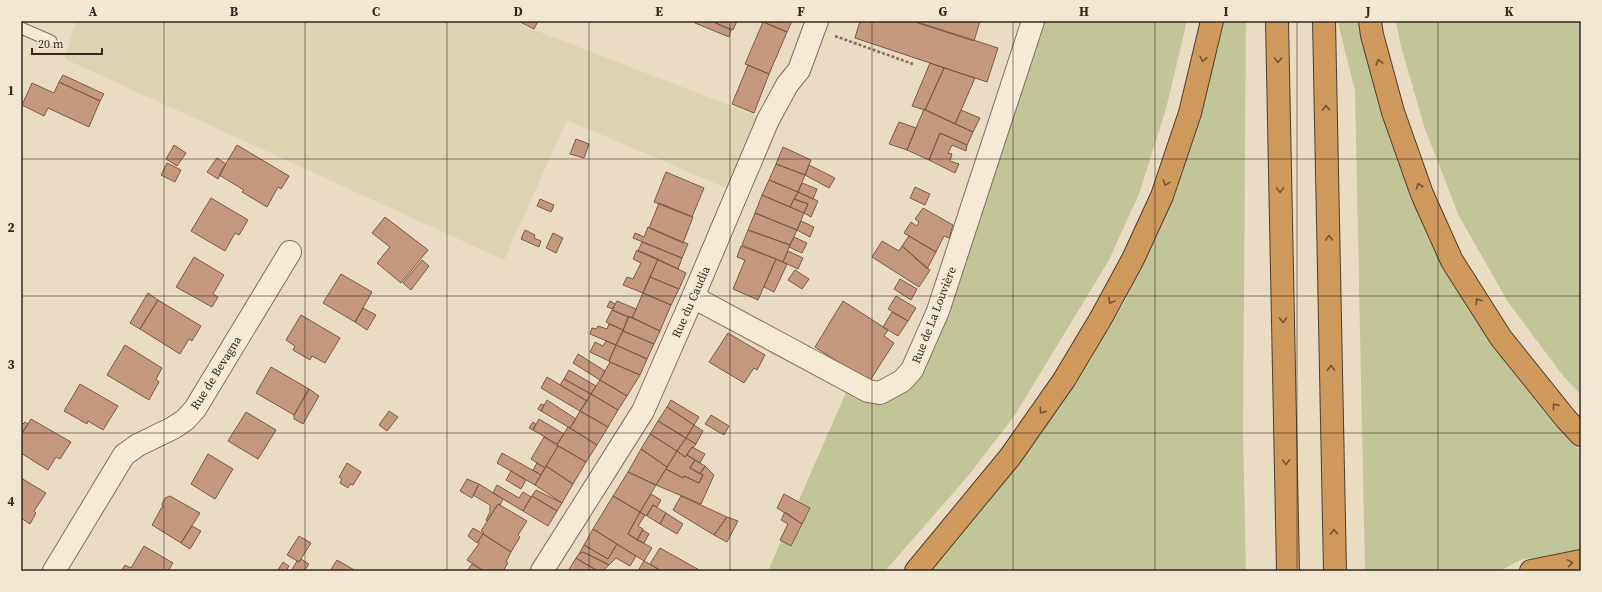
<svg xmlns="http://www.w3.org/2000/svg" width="1602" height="592" font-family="'Source Serif 4',serif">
	<rect width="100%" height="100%" fill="#e9dcc3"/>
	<path fill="#ddd5b1" d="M76,21H511L768,120L738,193L567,120L504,260L65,59Z"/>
	<path fill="#c1c598" d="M1033,21H1187L1166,109L1139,194L1109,260L1015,415L968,476L885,571H768L851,381L868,391L902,381Z
		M1223,21H1246L1243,432L1246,571H930L951,547L1025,454L1080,376L1125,301L1175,195L1204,105Z
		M1339,21H1361L1373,80L1397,156L1430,236L1569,439L1581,451V553H1572L1523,559L1499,571H1365L1355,90L1339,27Z
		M1396,21H1581V395L1564,377L1508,302L1459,216L1425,129L1400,43Z"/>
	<path fill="#c3987d" stroke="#7d5944" d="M521,21H538L534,29L520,22Z
		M695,21H711L731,30L729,37L695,23Z
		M711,21H737L733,30Z
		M761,21H792L787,32Z
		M860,21H914L998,48L987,82L855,38Z
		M919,21H980L974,41L918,23Z
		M763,22L787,32L769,74L745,64Z
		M930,63L944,68L925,110L912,106Z
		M748,65L769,74L754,113L732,104Z
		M944,68L975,78L955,124L925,110Z
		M63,75L104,94L100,101L59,82Z
		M59,82L100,101L89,127L48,108L44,116L22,105L32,83L54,93Z
		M924,109L973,132L967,145L940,133L929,160L907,150Z
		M961,110L980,118L973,132L955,124Z
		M899,122L916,128L907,150L889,144Z
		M940,133L967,145L966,151L952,145L948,153L952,154L950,161L959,164L955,173L929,160Z
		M576,139L589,144L584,158L570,154Z
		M174,145L186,153L177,166L166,159Z
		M237,145L289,176L281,189L278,187L267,207L242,192L244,190L219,175Z
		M783,147L811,160L805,175L776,164Z
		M217,158L226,164L218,179L207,172Z
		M167,163L181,170L175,182L161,175Z
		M776,164L805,175L798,192L769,180Z
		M809,165L835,178L829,188L805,175Z
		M666,172L704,188L692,217L654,202Z
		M769,180L798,192L790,207L762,195Z
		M802,183L817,189L813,199L798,192Z
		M915,187L930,194L925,205L910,198Z
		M798,192L818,201L811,217L804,213L808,204L794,199Z
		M762,195L804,213L797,230L755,213Z
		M211,198L248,220L239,235L235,233L225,251L191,231Z
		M540,199L554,205L551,212L537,206Z
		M794,199L808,204L804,213L790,207Z
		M659,203L693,217L683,243L649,228Z
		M923,208L953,225L949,238L944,236L936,252L904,233L911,222L917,226L919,222L915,219Z
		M755,213L797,230L790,245L748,230Z
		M385,217L428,250L401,283L377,263L390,247L372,233Z
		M801,221L814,227L810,237L797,230Z
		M648,227L688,244L682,258L633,238L635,233L644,237Z
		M525,230L535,235L534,238L541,241L539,247L521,239Z
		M748,230L790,245L783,262L742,245Z
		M553,233L563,238L556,253L546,248Z
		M909,236L936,252L927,269L902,246Z
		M794,237L807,243L802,253L789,247Z
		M882,241L899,251L902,246L930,270L919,287L872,257Z
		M642,242L682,258L678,269L638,251Z
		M741,246L776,259L758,300L733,289L745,260L737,257Z
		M637,250L658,259L643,293L623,285L627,277L633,279L641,263L633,259Z
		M788,251L803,258L798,269L783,262Z
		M194,257L224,275L213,294L218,297L212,307L176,287Z
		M658,259L686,273L679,289L650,277Z
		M776,259L787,264L774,292L764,287Z
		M422,260L429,266L411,290L403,283Z
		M795,270L809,279L802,289L788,280Z
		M341,274L372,292L355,322L323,303Z
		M650,277L679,289L671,305L643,293Z
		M900,279L917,289L911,300L894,289Z
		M148,293L158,300L140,329L130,323Z
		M643,293L671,305L660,331L632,318Z
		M896,296L916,308L908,321L888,309Z
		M158,300L201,326L192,341L189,339L180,354L140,329Z
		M610,301L615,304L613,309L607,307Z
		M617,301L636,309L632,318L612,310Z
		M843,301L888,330L884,336L894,343L869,382L815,347Z
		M363,308L376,315L367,330L355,322Z
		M612,310L628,317L623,330L606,322Z
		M892,312L908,321L898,336L883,327Z
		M301,315L340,338L325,363L312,356L310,360L293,350L295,346L286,340Z
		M629,316L660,331L654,344L623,331Z
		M609,324L623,330L616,345L590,334L592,328L596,329L598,326L607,329Z
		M623,331L654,344L647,359L616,345Z
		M728,333L765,355L757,370L754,368L744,383L709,362Z
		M606,341L616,345L609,361L590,352L595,342L603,346Z
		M125,345L162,368L156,379L159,382L149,400L107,375Z
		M616,345L647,359L640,375L610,362L609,361Z
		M578,354L605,371L600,380L573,363Z
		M610,362L640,375L627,396L600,380Z
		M271,367L309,389L294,415L256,393Z
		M569,370L596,386L591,394L564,379Z
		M547,377L587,401L580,411L541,388Z
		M564,379L591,394L587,401L560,385Z
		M600,380L627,396L618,410L591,394Z
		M80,384L118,406L103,430L88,421L87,424L64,411Z
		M309,389L319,396L303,424L294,419V415Z
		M591,394L618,410L608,427L580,411Z
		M547,400L576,419L570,428L541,411Z
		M671,400L699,417L694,425L667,407Z
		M541,404L544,405L541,411L538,409Z
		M667,407L694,425L686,438L658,421Z
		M389,411L398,417L387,431L379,425Z
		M580,411L608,427L597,445L570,428Z
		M246,412L276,430L258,459L228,441Z
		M711,415L729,426L724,435L705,424Z
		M31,419L71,442L60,459L56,457L48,470L21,453V435Z
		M539,419L564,434L557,444L533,430Z
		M658,421L686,438L677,451L650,434Z
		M25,422L28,424L21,435V423L23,424Z
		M533,422L536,424L533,430L529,428Z
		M694,425L703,431L696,444L686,438Z
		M568,427L597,445L586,462L557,445Z
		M650,434L677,451L667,467L641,449Z
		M544,437L558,446L545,468L531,459Z
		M686,438L696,444L693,448L692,447L685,457L677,451Z
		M558,446L586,462L573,484L546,466Z
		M692,447L705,454L700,463L687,455Z
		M641,449L667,467L656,485L628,472Z
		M677,451L685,457L687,455L695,460L690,468L703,475L699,483L684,476L683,478L666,469Z
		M502,453L541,475L535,485L497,463Z
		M208,454L233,469L215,499L191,484Z
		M695,460L705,466L700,474L690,468Z
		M347,463L361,472L353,485L350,484L348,488L340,483L342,479L339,477Z
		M537,463L545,468L541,475L533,470Z
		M546,466L573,484L562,503L535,485Z
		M705,466L714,475L701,504L656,485L666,469L683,478L684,476L699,483L703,475L700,474Z
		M511,471L526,480L521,489L506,480Z
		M628,472L656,485L640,512L613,496Z
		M21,478L46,493L34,511L36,513L30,524L21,518Z
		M467,479L479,484L472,498L460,491Z
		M479,484L503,499L500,505L498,504L487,521L486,520L490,512V505L473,495Z
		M497,485L519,498L523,492L531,497L523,511L493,493Z
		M536,490L562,503L557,511L532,496Z
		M651,494L661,500L657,507L653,505L646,516L640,512Z
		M784,494L810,508L802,524L777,508Z
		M170,496L200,513L181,543L152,525L162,507H163L162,504L165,498Z
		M532,496L557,511L548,526L523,511Z
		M613,496L640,512L628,534L652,548L644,561L593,529Z
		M681,496L727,517L714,535L673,510Z
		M498,504L527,521L518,535L520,537L511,552L483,534L484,533L481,531Z
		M653,505L666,513L660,524L647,516Z
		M640,512L645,515L638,526L643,529L637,540L628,534Z
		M785,512L802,524L791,546L780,540L788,524L781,520Z
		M666,513L683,524L677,534L660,524Z
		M727,517L738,521L727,542L714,535Z
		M192,526L201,531L190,549L181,543Z
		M473,528L483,534L477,543L468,536Z
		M593,529L617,544L608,559L584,545Z
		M643,530L649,534L644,543L637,540Z
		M483,534L511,552L506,562L508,563L503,571H484L467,560L478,545L479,543L478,541Z
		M299,536L311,543L299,562L287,555Z
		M617,544L636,556L630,566L616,558L609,565L583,552L579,554L584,545L608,559Z
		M144,546L173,563L168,571H121L125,565L131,568Z
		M660,548L701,571H661L650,564Z
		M583,552L602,561L609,565L603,571H598L576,558L579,554Z
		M576,558L582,562L598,571H568Z
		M301,559L309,564L304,571H291L297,561L299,562Z
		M337,560L356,571H330Z
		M644,561L660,570L659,571H642L639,569Z
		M283,562L289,566L286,571H279L278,570Z
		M472,564L484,571H467Z"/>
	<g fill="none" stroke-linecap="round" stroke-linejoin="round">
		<g stroke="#816e5c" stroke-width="13">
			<path id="service" d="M21,28L51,41"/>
		</g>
		<g stroke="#816e5c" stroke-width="24">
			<path id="minor" d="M693,297L868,391L880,393L902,381L912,370L938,311L1033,21
				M54,571L124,455L138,445L173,428L185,420L195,409L290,252
				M542,571L643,411L693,297L768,120L787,85L799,70L817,21"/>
		</g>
		<g stroke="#4f3d30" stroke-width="24">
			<path id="motorway" d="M1277,21L1288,571
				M1324,21L1335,571
				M1370,21L1372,35L1393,112L1422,194L1452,261L1501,338L1566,419L1581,435
				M916,571L1010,457L1064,380L1101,318L1133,259L1162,196L1190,113L1212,21
				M1531,571L1581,561"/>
		</g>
		<path stroke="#816e5c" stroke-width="2.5" stroke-dasharray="3 2" stroke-linecap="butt" d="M835,36L913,64"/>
		<use href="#service" stroke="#f5ead5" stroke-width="11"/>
		<use href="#minor" stroke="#f5ead5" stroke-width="22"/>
		<use href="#motorway" stroke="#d0995c" stroke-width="22"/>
	</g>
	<defs><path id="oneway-chevron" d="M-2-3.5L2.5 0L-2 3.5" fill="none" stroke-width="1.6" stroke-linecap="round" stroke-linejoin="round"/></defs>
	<g stroke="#715537">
		<use href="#oneway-chevron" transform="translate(1203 59) rotate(103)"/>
		<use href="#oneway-chevron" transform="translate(1278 60) rotate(89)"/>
		<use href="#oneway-chevron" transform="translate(1379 62) rotate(-105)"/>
		<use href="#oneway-chevron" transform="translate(1326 108) rotate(-91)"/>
		<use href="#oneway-chevron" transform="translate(1166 183) rotate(109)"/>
		<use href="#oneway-chevron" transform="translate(1419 186) rotate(-109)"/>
		<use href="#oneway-chevron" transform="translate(1280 190) rotate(89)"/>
		<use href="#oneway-chevron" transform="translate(1329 238) rotate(-91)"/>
		<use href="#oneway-chevron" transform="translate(1111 301) rotate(118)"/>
		<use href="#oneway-chevron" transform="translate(1478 301) rotate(-123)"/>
		<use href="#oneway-chevron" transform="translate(1283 320) rotate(89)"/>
		<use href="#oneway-chevron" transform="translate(1331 368) rotate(-91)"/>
		<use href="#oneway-chevron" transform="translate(1555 406) rotate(-129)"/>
		<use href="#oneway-chevron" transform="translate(1042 411) rotate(125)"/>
		<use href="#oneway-chevron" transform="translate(1286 462) rotate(89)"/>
		<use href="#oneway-chevron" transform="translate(1334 532) rotate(-91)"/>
		<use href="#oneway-chevron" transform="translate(1570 563) rotate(-9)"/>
	</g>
	<path fill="none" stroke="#32271e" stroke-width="1" stroke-opacity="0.55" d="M164,21V571M305,21V571M447,21V571M589,21V571M730,21V571M872,21V571M1013,21V571M1155,21V571M1297,21V571M1438,21V571M21,159H1581M21,296H1581M21,433H1581"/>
	<g text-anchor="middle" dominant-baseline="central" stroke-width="3.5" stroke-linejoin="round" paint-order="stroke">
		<g font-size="12" fill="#32271e" stroke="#f1e7d2">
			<text transform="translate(691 302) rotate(-66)">Rue du Caudia</text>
			<text transform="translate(934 315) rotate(-69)">Rue de La Louvière</text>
			<text transform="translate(216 373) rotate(-58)">Rue de Bevagna</text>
		</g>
	</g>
	<rect width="1602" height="592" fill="none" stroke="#f1e7d2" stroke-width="44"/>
	<path d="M32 48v6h70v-6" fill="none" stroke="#32271e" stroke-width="2"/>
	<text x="38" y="48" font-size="12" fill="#32271e" stroke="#f1e7d2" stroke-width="3" paint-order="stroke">20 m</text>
	<rect x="22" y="22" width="1558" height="548" fill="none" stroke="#32271e" stroke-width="1.5"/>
	<g font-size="13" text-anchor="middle" font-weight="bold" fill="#32271e">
		<text x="93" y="16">A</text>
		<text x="234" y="16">B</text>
		<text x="376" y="16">C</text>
		<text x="518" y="16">D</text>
		<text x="659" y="16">E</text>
		<text x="801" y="16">F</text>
		<text x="943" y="16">G</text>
		<text x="1084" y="16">H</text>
		<text x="1226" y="16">I</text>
		<text x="1368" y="16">J</text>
		<text x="1509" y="16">K</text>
		<text x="11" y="95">1</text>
		<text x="11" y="232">2</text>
		<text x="11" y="369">3</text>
		<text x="11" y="506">4</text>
	</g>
</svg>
